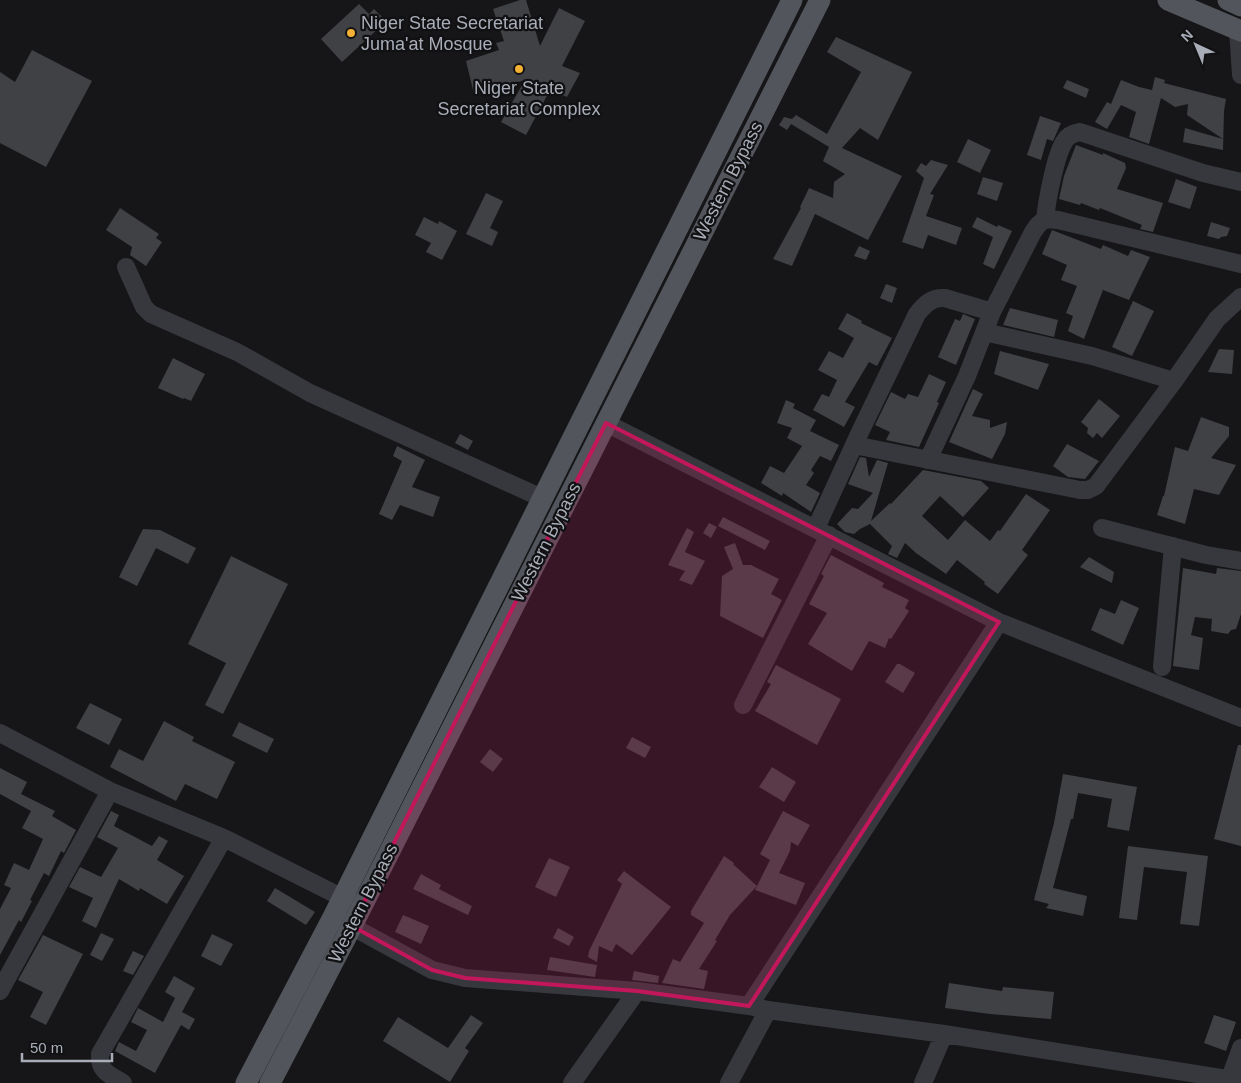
<svg xmlns="http://www.w3.org/2000/svg" width="1241" height="1083" font-family="Arial,sans-serif">
	<rect width="100%" height="100%" fill="#161618"/>
	<path fill="#404145" d="M520,0H526L540,46L559,8L585,21L562,66L580,73L567,97L550,90L526,135L501,122L525,80L474,94L466,61L499,50L496,43L504,41L493,9Z
		M359,4L369,14L374,9L382,17L376,22L381,26L342,62L321,39Z
		M836,37L912,72L878,140L860,128L842,148L902,176L868,240L815,214L792,266L773,259L801,208L800,207L809,188L833,198L834,182L845,174L823,161L829,147L791,124L787,130L779,125L784,117L792,119L796,115L827,134L861,72L827,52Z
		M32,50L92,81L46,167L0,143V72L15,82Z
		M1155,77L1165,80L1164,83L1226,99L1224,111L1223,150L1183,142L1185,128L1223,139L1187,115L1188,104L1175,107L1161,98L1149,144L1129,137L1136,112L1121,105L1107,129L1095,122L1107,102L1111,104L1121,80L1139,87L1152,90Z
		M1067,80L1089,89L1086,98L1063,88Z
		M1040,116L1061,123L1053,141L1047,139L1041,160L1027,155Z
		M968,139L991,150L980,173L957,162Z
		M1076,145L1103,155V153L1125,163L1126,168L1117,189L1163,203L1153,232L1140,229L1142,225L1100,208L1099,210L1081,203L1080,205L1059,199L1064,176Z
		M931,160L948,165L930,194L934,195L926,216L962,228L956,245L928,235L923,249L902,242L924,178L916,171L921,163L926,166Z
		M983,177L1003,183L997,201L977,194Z
		M1176,179L1197,187L1190,209L1168,202Z
		M486,193L503,201L490,228L498,232L492,246L466,234Z
		M120,208L159,234L156,238L162,242L146,266L130,255L132,247L106,230Z
		M424,217L438,224L439,221L457,231L442,260L426,252L431,243L415,235Z
		M977,217L997,227L998,225L1012,231L994,269L983,264L993,237L972,227Z
		M1211,222L1230,228L1227,236L1221,237L1219,239L1207,236Z
		M1052,230L1101,249L1103,245L1128,256L1131,250L1150,257L1129,300L1103,290L1084,339L1068,331L1073,316L1066,313L1077,286L1061,280L1067,265L1042,254Z
		M859,246L870,251L866,260L854,256Z
		M886,284L897,288L892,303L880,298Z
		M1133,301L1154,311L1132,356L1112,347Z
		M1010,308L1058,320L1054,337L1003,325Z
		M847,313L862,321L861,323L892,338L877,366L869,362L845,402L855,407L844,427L813,410L822,394L829,397L837,380L818,370L829,351L843,358L854,338L838,329Z
		M963,314L975,319L956,365L938,357L955,319L960,321Z
		M1219,349L1234,350L1232,374L1208,372Z
		M1000,351L1049,364L1038,390L994,374Z
		M173,358L205,374L191,401L184,398L183,399L158,388Z
		M929,374L946,382L937,402L939,403L919,447L886,440L890,432L875,425L891,392L905,399L908,394L918,397Z
		M973,389L983,394L972,416L990,420V428L1007,422L1005,434L992,459L949,442Z
		M1099,399L1120,416L1102,438L1097,433L1093,438L1087,433L1088,428L1081,422Z
		M786,400L795,404L793,408L816,420L810,431L839,445L831,461L820,456L811,470L814,473L806,485L820,493L811,512L783,493L782,496L761,483L770,466L784,473L802,446L787,438L792,428L777,423Z
		M1201,417L1229,427V436L1211,458L1236,465L1219,495L1194,489L1185,524L1157,515L1163,496H1164L1175,447L1188,451Z
		M460,434L473,441L468,450L455,443Z
		M1067,444L1099,461L1085,479L1068,477L1053,466Z
		M397,446L425,460L412,487L440,497L433,517L400,505L392,520L379,514L402,461L393,456Z
		M860,457L866,458L869,477L877,460L888,463L871,521L890,503L891,504L923,470L981,481L989,488L963,517L940,496L922,516L948,540L965,520L990,541L998,530L1000,531L1026,494L1050,510L1022,550L1028,555L998,594L984,584L985,582L957,560L946,574L916,553L905,543L897,558L888,554L892,546L870,524L860,529L854,534L845,532L837,524L852,508L858,509L873,493L848,484Z
		M723,517L770,541L765,550L718,526Z
		M709,523L717,527L711,538L703,533Z
		M687,528L694,532L685,552L705,561L692,585L679,580L685,571L668,565Z
		M143,529L160,530L196,548L188,564L156,548L137,586L119,577Z
		M735,543L743,565H751L779,579L771,594L782,600L763,638L720,616L722,576L733,569L724,547Z
		M831,555L884,583L882,587L909,600L905,608L909,611L891,639L889,638L885,648L869,641L852,671L808,644L827,613L809,604L824,576L821,574Z
		M231,556L288,584L223,714L205,705L226,663L188,644Z
		M1089,557L1114,572L1112,583L1080,567Z
		M1183,568L1216,574L1217,568L1241,571V614L1236,629L1231,630L1228,634L1211,631L1212,619L1195,617L1191,635L1203,638L1199,670L1173,666Z
		M1121,600L1139,608L1123,645L1091,630L1100,608L1115,614Z
		M897,664H900L915,673L903,693L885,682Z
		M776,665L841,699L817,745L755,711L771,684L767,682Z
		M90,703L122,719L109,745L76,728Z
		M164,721L194,737L192,741L235,762L217,799L185,784L176,801L110,767L119,749L143,761Z
		M239,722L274,739L267,753L232,736Z
		M632,737L651,747L645,758L626,748Z
		M1238,745H1241V846L1214,839Z
		M490,749L503,759L493,772L480,762Z
		M772,767L796,782L784,802L759,787Z
		M0,768L27,782L21,794L55,811L52,816L76,830L64,853L61,851L49,876L44,873L30,900L32,901L21,922L19,920L0,955V909L11,888L4,885L14,863L29,870L43,839L22,828L31,811L0,794Z
		M1063,774L1137,787L1129,831L1107,827L1112,799L1078,793L1073,819H1071L1053,888L1087,896L1083,916L1046,908L1049,904L1034,900L1054,823Z
		M111,811L119,815L114,826L152,846L159,836L168,841L157,860L184,876L167,904L140,888L139,891L119,879L96,928L82,921L93,898L69,887L80,867L101,877L118,848L97,837Z
		M783,811L810,825L798,846L791,842L790,851L779,873L805,883L796,905L755,890L770,860L760,854Z
		M1128,846L1208,856L1199,926L1180,924L1187,872L1144,867L1137,920L1119,918Z
		M724,856L734,863L733,864L757,886L730,915L715,940L717,941L699,969L708,971L704,989L662,983L673,959L680,962L704,923L691,915V911Z
		M549,858L570,867L556,897L535,887Z
		M624,871L671,907L632,955L616,944L612,952L599,946L597,962L588,957L589,951L622,884L617,880Z
		M421,874L441,885L439,889L472,906L468,915L413,889Z
		M275,888L315,912L306,925L267,901Z
		M403,915L429,926L421,944L395,932Z
		M558,928L574,937L569,946L553,938Z
		M101,933L114,939L102,961L90,955Z
		M212,934L233,944L221,966L201,956Z
		M43,935L83,954L46,1025L30,1017L43,992L18,980Z
		M133,951L144,956L133,975L123,971Z
		M550,957L597,965L595,977L547,970Z
		M634,971L659,976L658,983L632,980Z
		M174,976L195,988L182,1012L195,1019L189,1030L181,1025L155,1073L115,1051L119,1042L136,1051L147,1030L131,1022L138,1008L163,1022L175,998L165,992Z
		M949,983L1002,991L1003,987L1054,992L1051,1019L990,1014L945,1008Z
		M471,1015L483,1023L465,1048L469,1051L450,1082L383,1041L398,1017L448,1048Z
		M1214,1015L1236,1022L1226,1051L1204,1043Z"/>
	<g fill="none" stroke-linecap="round" stroke-linejoin="round">
		<path stroke="#37383d" stroke-width="18" d="M1238,30L1241,75
			M1045,219C1047,201 1055,157 1064,142C1067,136 1074,133 1080,132L1203,173L1241,182
			M126,267L144,307L151,314L237,352L310,393L542,498
			M984,332L1092,356L1174,381
			M606,423L999,622L1241,718
			M854,445L1080,490H1088L1096,486L1174,381L1217,319L1241,297
			M928,460L967,376L992,312L1033,232L1038,225L1045,219L1058,220L1241,264
			M816,528L860,432L917,314C925,304 932,297 945,298L992,312
			M1102,528L1206,555L1241,561
			M1162,667L1173,546
			M743,705L829,535
			M0,733L110,791L224,838L353,903
			M340,920L432,970L465,978L637,991L749,1006L768,1010L944,1034L1241,1081
			M0,991L110,791
			M749,1006L999,622
			M1230,1078L1241,1048
			M123,1083C109,1074 99,1072 100,1054L224,838
			M572,1083L637,991
			M729,1083L768,1010
			M923,1083L944,1034"/>
		<path stroke="#53555c" stroke-width="21" d="M1168,0L1241,31
			M1228,0L1241,6
			M246,1083L333,917L792,0
			M270,1083L352,926L820,0"/>
	</g>
	<path fill="#c2185b" fill-opacity="0.2" stroke="#c2185b" stroke-width="4" stroke-linejoin="round" d="M606,423L999,622L749,1006L637,991L465,978L432,970L352,926Z"/>
	<g fill="#f2b134" stroke="#111113" stroke-width="2">
		<circle cx="351" cy="33" r="5"/>
		<circle cx="519" cy="69" r="5"/>
	</g>
	<g text-anchor="middle" dominant-baseline="central" stroke-width="4.5" stroke-linejoin="round" paint-order="stroke">
		<g font-size="18" fill="#a8adb8" stroke="#111113" text-anchor="start">
			<text x="361" y="23">Niger State Secretariat<tspan x="361" dy="21">Juma'at Mosque</tspan></text>
			<text x="519" y="88" text-anchor="middle">Niger State<tspan x="519" dy="21">Secretariat Complex</tspan></text>
		</g>
		<g font-size="18" fill="#a8adb8" stroke="#111113">
			<text transform="translate(728 181) rotate(-63)">Western Bypass</text>
			<text transform="translate(546 542) rotate(-63)">Western Bypass</text>
			<text transform="translate(363 903) rotate(-63)">Western Bypass</text>
		</g>
	</g>
	<g transform="translate(1196 45) rotate(316)" stroke="#111113" stroke-width="4" paint-order="stroke">
	<path d="M0-4L9 19L0 12L-9 19Z" fill="#a8adb8"/>
	<text y="-8" font-size="14" font-weight="bold" text-anchor="middle" fill="#a8adb8">N</text>
	</g>
	<path d="M22 1053v8h90v-8" fill="none" stroke="#a8adb8" stroke-width="2.5"/>
	<text x="30" y="1053" font-size="15" fill="#a8adb8" stroke="#111113" stroke-width="4" paint-order="stroke">50 m</text>
</svg>
